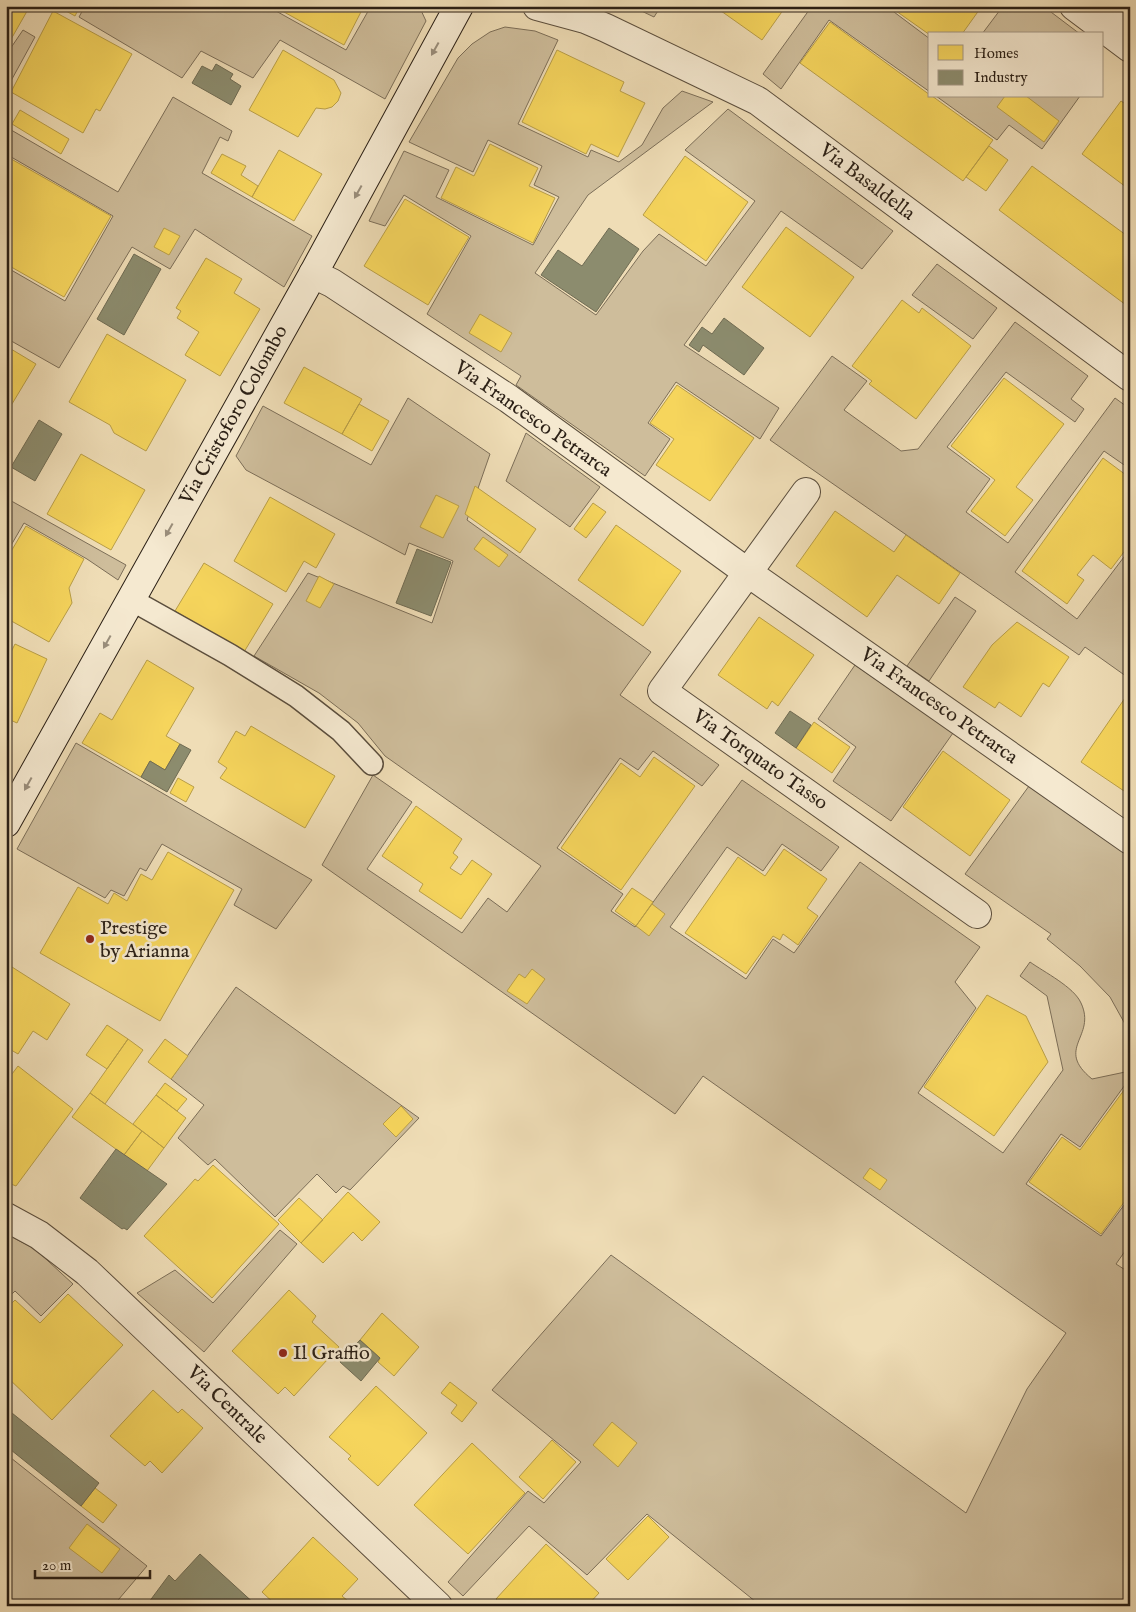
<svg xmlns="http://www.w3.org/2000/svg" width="1136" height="1612" font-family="'IM FELL English',serif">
	<rect width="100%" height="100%" fill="#efddb6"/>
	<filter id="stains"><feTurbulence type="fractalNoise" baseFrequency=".004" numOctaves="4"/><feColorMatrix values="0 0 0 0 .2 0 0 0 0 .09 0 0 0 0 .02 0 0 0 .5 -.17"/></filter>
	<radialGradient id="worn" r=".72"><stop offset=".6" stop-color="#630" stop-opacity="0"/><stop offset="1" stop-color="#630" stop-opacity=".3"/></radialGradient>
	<path fill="#cebd9b" stroke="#7c6e58" d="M85,6H117L122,9L124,6H267L346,50L371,6H419L426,21L385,99L280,40L253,78L201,51L182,78L79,17Z
		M631,6H661L654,17Z
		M812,6H886L930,39V92L829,20L781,89L763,74Z
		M1003,6H1043L1080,34H982Z
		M505,27L535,31L558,40L518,124L588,157L591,150L619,162L642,145L663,108L682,91L713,102L588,195L535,273L596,315L643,251L659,234L706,266L755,201L685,150L728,109L893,231L862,269L781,211L684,345L779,408L760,439L676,382L648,423L670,439L645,476L516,385L521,376L427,314L471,236L404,195L385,226L369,221L404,151L449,170L436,197L533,245L559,197L534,185L542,166L488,140L473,172L409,142L458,58L472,44L490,32Z
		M23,30L35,37L6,90V55Z
		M936,96H1080L1042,149L1009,125L997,140Z
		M173,97L232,131L228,141L220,137L202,173L312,236L284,287L195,229L170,269L132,247L59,368L6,338V267L65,301L113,216L6,154V127L118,192Z
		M937,264L997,308L973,339L912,295Z
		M1015,322L1088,376L1071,399L1084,409L1075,422L1006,372L947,447L990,479L966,512L1008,543L1115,398L1130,409V469L1104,451L1015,572L1077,619L1130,549V679L1085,647L1079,655L770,440L832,356L867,381L844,410L901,451L918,449Z
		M408,398L490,454L467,520L651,652L620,695L719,765L702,786L653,751L638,770L620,758L557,848L623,894L611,911L635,927L742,780L839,847L821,871L782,844L763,871L727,847L670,927L746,979L773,939L794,953L860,862L980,947L955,982L976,1008L918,1093L1003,1153L1063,1070L1047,996L1020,976L1030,962C1044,972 1074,987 1081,1003C1097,1037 1054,1048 1092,1079L1130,1071V1078L1080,1147L1061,1134L1026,1184L1101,1236L1130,1197V1244L1116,1264L1130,1273V1606H761L647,1514L587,1575L529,1526L463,1596L448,1582L528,1491L544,1503L581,1462L492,1390L611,1255L966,1513L1027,1389L1066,1333L703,1076L675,1114L322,865L373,775L412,802L367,869L462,933L488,898L507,912L541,866L385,756L358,723L319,693L254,656L308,573L432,623L453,561L409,543L405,555L246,470L236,456L263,406L371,465Z
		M526,433L600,487L570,527L506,481Z
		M6,498L126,565L118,580L87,559L24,523L6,554Z
		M955,597L976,611L929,681L907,666Z
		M855,665L953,733L891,821L833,781L856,747L818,719Z
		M76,743L312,880L276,929L234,905L242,889L162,844L146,871L140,868L124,896L111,890L105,898L17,849Z
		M1029,786L1130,856V1033L1110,997L1080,966L1047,939L1051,934L965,874Z
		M236,987L419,1118L350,1190L343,1186L336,1193L317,1174L275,1217L215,1159L208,1165L178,1138L204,1105L171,1079Z
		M280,1230L297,1244L204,1352L137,1293L175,1270L213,1303Z
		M6,1234L35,1249L73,1284L41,1316L15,1291L6,1300Z
		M6,1454L147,1566L113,1606H6Z"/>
	<path fill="#f6d55c" stroke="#b99e47" d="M6,6H30L6,48Z
		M57,6H80L75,16Z
		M273,6H364L344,45Z
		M714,6H786L762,40Z
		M899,6H982L962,34L930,35L896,11Z
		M53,11L132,54L100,111L96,109L83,133L11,92Z
		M830,22L930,95V96H932L993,140L963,181L800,63Z
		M283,50L334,80L341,93L338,101L332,107L325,109L316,108L298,137L249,110Z
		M557,50L624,82L620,91L645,103L618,157L591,144L586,154L522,122Z
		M1005,96H1026L1059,121L1044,142L997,107Z
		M1121,101L1130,107V190L1082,154Z
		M20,110L69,139L61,154L12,124Z
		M490,144L538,168L529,186L555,198L533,243L441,198L456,167L474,176Z
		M989,146L1008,160L986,191L966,177Z
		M279,150L322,174L294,221L252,197Z
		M222,154L246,166L241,175L258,186L252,197L211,173Z
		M6,156L111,216L64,297L6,264Z
		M685,156L748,202L706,261L643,215Z
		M1032,166L1130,238V308L999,210Z
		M405,199L469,237L428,305L364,266Z
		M786,227L854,277L810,337L742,287Z
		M164,228L180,236L169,255L154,247Z
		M206,258L242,279L234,293L260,309L220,376L185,355L199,332L177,318L181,311L176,308Z
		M902,300L919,313L922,308L971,346L916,419L869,384L872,381L852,366Z
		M480,314L512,333L501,352L469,333Z
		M107,334L186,380L146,451L114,433L110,425L69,402Z
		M6,346L36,364L6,414Z
		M304,367L362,399L342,434L284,403Z
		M1004,378L1064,424L1016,487L1033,500L1005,536L971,511L995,480L951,446Z
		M677,385L754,438L710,501L656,465L674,439L650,423Z
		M359,404L389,421L372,451L342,434Z
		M81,454L145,490L111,550L47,514Z
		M1103,458L1130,478V544L1111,569L1093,555L1077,575L1084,580L1067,604L1022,571Z
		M475,486L536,529L520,553L465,514Z
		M436,495L459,506L443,538L420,527Z
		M270,497L335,534L316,568L304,561L286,592L234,561Z
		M593,503L606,512L586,538L574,529Z
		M835,511L894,552L906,535L960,573L939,604L897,575L867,617L796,566Z
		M616,525L681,571L643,626L578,580Z
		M26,526L84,559L69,588L72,603L49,642L6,618V560Z
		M483,537L508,555L499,567L474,549Z
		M204,563L273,604L244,652L175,611Z
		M319,576L334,584L320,608L306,601Z
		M759,617L814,655L778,706L772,701L767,709L718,675Z
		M1017,622L1069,657L1049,687L1043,683L1021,717L999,702L995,708L963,687L992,645Z
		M15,644L47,659L17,723L6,718V662Z
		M147,660L194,688L166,736L180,744L165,770L150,761L141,777L82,743L100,713L112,720Z
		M1125,698L1130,701V795L1081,762Z
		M814,722L850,747L832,773L796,748Z
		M251,726L335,776L305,828L220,778L227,768L218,762L236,731L245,736Z
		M943,751L1010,800L970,856L903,807Z
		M654,757L695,786L621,890L561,848L621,763L640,777Z
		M178,778L194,787L186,802L170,793Z
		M416,806L462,839L453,853L458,857L450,868L461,875L472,860L492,874L461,919L419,891L423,884L382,856Z
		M784,849L827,879L807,908L818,916L798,945L783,934L780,940L773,936L746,974L685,933L738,857L765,876Z
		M168,852L234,890L160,1021L40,953L78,887L108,904L114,893L127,901L141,874L152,880Z
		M632,888L653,902L636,926L615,911Z
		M652,904L665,914L649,936L636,926Z
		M12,967L70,1004L47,1040L33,1031L18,1054L6,1047V976Z
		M532,969L545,979L527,1004L507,991L519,974L525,978Z
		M987,995L1026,1016L1048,1062L994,1136L924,1087Z
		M107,1025L128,1039L107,1069L86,1055Z
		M128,1039L143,1050L105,1104L90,1093Z
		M165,1039L188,1056L171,1079L148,1062Z
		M18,1066L73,1109L16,1186L6,1182V1082Z
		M165,1083L187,1099L177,1111L156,1095Z
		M1127,1086L1130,1089V1194L1101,1234L1029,1182L1062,1137L1080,1150Z
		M90,1093L142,1131L124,1155L72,1117Z
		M156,1095L186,1118L164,1148L133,1124Z
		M401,1106L413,1119L396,1137L383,1124Z
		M142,1131L164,1148L147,1171L124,1155Z
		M213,1165L279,1224L212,1298L144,1236L195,1179L198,1181Z
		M870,1168L887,1180L880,1190L863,1178Z
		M348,1192L380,1222L362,1241L353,1232L323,1263L301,1243Z
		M299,1198L323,1220L301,1243L278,1220Z
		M289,1290L316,1316L312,1322L339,1347L294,1396L285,1387L278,1394L232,1351Z
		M68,1294L123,1345L52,1420L6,1376V1309L15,1300L40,1323Z
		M382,1313L419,1347L394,1376L378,1362L380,1358L360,1340Z
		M450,1382L477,1403L462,1422L451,1413L457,1405L441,1393Z
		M376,1386L427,1433L378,1486L348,1459L351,1456L329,1437Z
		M153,1390L178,1413L182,1409L203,1428L162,1473L150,1461L145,1466L110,1436Z
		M612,1422L637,1443L618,1467L593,1445Z
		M552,1440L576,1462L543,1499L519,1477Z
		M472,1443L525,1493L468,1554L414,1505Z
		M95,1488L117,1505L103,1523L81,1506Z
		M648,1516L669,1537L628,1580L606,1559Z
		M87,1524L120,1549L102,1573L69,1548Z
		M313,1537L358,1579L342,1596L348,1601L344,1606H277L262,1592Z
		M546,1544L599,1593L587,1606H503L496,1599Z"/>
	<path fill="#8c8c6e" stroke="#6f6b53" d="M216,64L233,74L230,79L241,86L231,105L192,83L202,66L212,71Z
		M609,228L639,249L596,312L541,275L558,250L582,266Z
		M134,254L161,269L124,335L97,319Z
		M724,318L764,348L744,375L703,345L699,352L689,345L702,327L712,334Z
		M39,420L62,434L35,481L11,467Z
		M417,549L451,562L431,616L396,603Z
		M790,711L811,725L796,748L775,733Z
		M180,744L191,750L167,792L141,777L150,761L165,770Z
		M116,1149L167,1184L127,1230L124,1228L122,1229L80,1198Z
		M360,1340L380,1358L361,1381L340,1362Z
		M7,1409L99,1483L81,1506L6,1446Z
		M200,1554L257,1606H146L169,1575L175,1581Z"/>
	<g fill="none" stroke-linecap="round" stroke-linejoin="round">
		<g stroke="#5b4e3d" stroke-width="24">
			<path id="lane" d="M130,599L230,655L296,696L341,731L372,764"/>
		</g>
		<g stroke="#5b4e3d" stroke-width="30">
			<path id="street" d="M537,6L585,19L606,28L758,101L1130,377
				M1074,6L1130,48
				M1107,31L1126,6
				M313,274L332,283L509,399L747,572L1130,840
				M806,492L662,691L977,914
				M6,1217L39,1235L87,1272L438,1606"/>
		</g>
		<g stroke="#2a1f15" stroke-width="30">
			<path id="secondary" d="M6,823L313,274L459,6"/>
		</g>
		<use href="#lane" stroke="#f5e9d0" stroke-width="21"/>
		<use href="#street" stroke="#f5e9d0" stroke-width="28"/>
		<use href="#secondary" stroke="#f5e9d0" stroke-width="28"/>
	</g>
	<defs><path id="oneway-solid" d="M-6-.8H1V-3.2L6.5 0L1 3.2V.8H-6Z" transform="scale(1.25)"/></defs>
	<g fill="#9a8e7c">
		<use href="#oneway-solid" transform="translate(435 49) rotate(119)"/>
		<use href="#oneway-solid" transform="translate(358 192) rotate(119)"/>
		<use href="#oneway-solid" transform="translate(169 530) rotate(119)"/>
		<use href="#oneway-solid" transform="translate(107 642) rotate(119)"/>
		<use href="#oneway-solid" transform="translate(28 784) rotate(119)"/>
	</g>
	<g fill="#8f2418" stroke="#f5e9d0" stroke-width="2">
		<circle cx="90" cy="939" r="5"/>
		<circle cx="283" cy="1353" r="5"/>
	</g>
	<g text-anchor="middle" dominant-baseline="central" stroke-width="5" stroke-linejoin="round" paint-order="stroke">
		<g font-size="20" fill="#2a1f15" stroke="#f5e9d0">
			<text transform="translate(867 182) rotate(37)">Via Basaldella</text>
			<text transform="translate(234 415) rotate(-61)">Via Cristoforo Colombo</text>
			<text transform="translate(533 419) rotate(35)">Via Francesco Petrarca</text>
			<text transform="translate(939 706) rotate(35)">Via Francesco Petrarca</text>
			<text transform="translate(760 760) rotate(35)">Via Torquato Tasso</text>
			<text transform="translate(227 1405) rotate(44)">Via Centrale</text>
		</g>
		<g font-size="20" fill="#2a1f15" stroke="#f5e9d0" text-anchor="start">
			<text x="100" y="928">Prestige<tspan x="100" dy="23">by Arianna</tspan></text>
			<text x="293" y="1353">Il Graffio</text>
		</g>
	</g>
	<rect width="1136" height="1612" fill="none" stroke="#efddb6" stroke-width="25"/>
	<rect x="8" y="8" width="1121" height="1597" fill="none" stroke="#2a1f15" stroke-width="2.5"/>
	<rect x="12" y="12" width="1111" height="1587" fill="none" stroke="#2a1f15"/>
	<rect x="928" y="32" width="175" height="65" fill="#f5e9d0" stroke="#a49885"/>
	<rect x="938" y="45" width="25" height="15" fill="#f6d55c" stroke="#a49885"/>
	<text x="974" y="58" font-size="15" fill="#2a1f15">Homes</text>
	<rect x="938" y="70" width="25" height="15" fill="#8c8c6e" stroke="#a49885"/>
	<text x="974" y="82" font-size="15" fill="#2a1f15">Industry</text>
	<path d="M35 1570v8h115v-8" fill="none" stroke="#2a1f15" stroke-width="2.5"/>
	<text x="42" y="1570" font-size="15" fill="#2a1f15" stroke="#f5e9d0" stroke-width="4" paint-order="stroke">20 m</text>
	<rect width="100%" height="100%" filter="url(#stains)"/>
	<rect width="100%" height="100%" fill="url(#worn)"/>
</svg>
